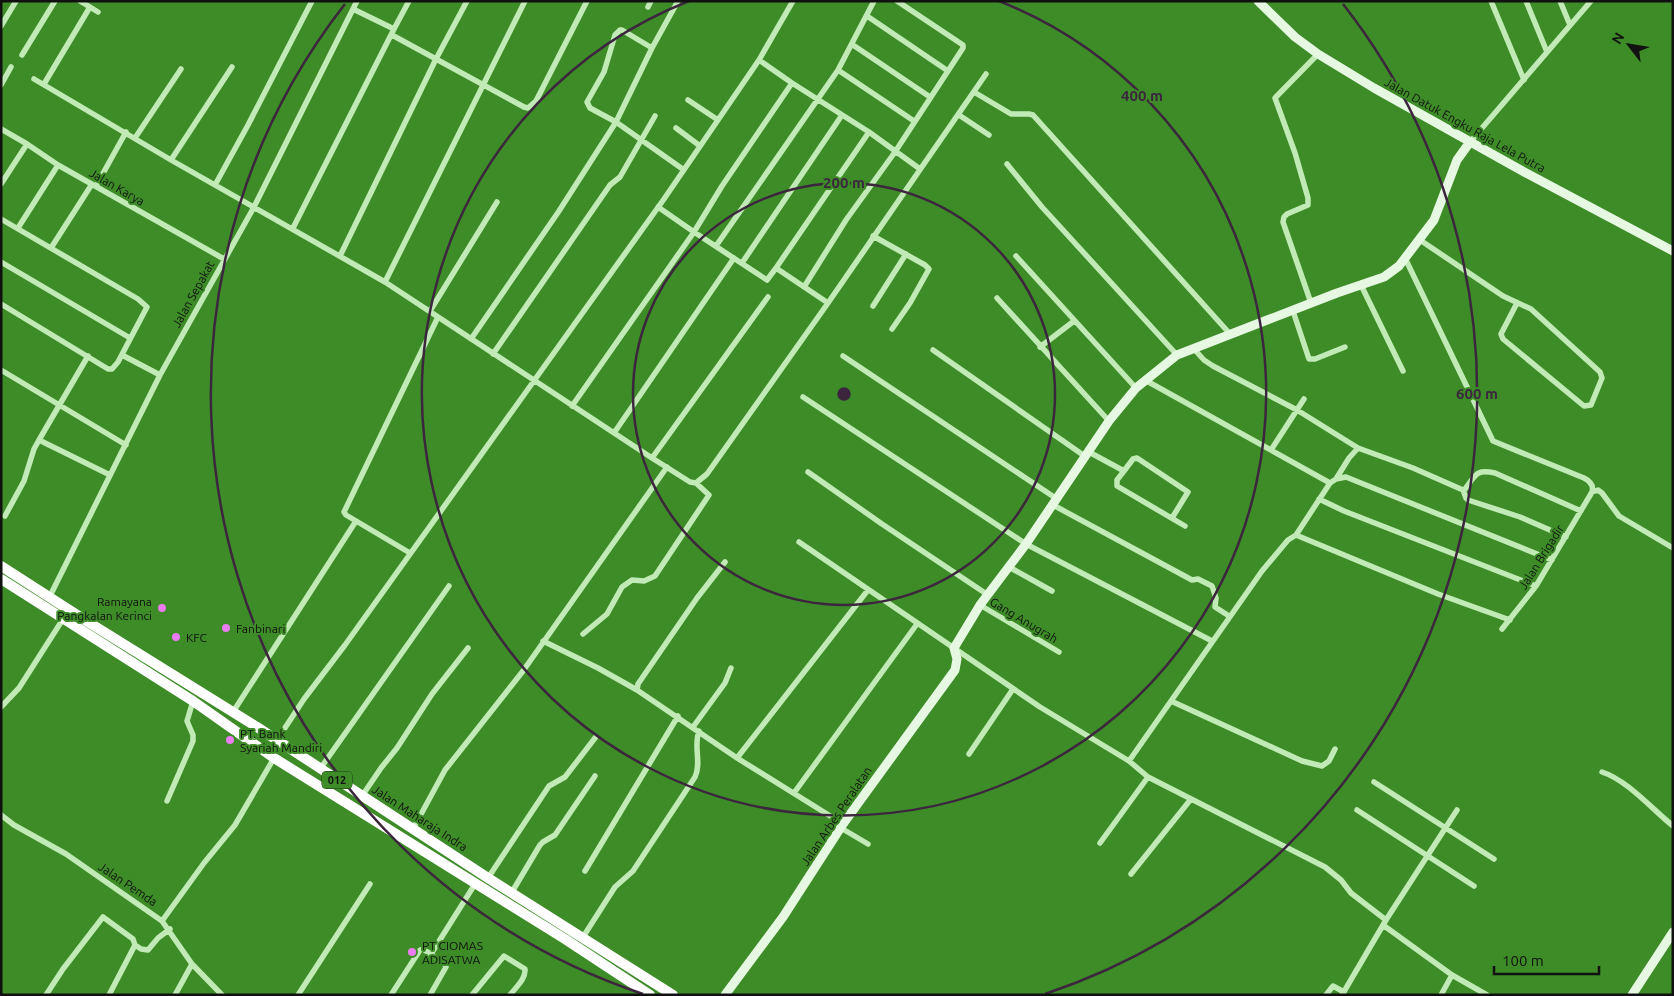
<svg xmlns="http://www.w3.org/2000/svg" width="1674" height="996" font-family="Ubuntu,sans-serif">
	<rect width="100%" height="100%" fill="#3d8c27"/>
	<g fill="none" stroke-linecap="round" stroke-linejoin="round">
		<path stroke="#c2eab6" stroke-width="5.5" d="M80,1L98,12
			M678,1L652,48L616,122L684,170
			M1491,1L1524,80
			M1526,1L1547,52
			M1560,1L1570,25
			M648,7L651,1
			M867,16L948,71
			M1,26L16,1
			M394,29L409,1
			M392,35L524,107L528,108L536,101L587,1
			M853,45L930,97
			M22,55L55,1
			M759,60L792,83L869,132L920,169
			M838,70L914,121
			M34,79L171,160L385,282L652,458L690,482L696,483L709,495L655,576L644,581L632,580L622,587L607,614L583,634
			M44,84L90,7
			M1,85L11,67
			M974,92L1011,114H1029L1033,115L1231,335
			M688,100L718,120
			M959,115L989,135
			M676,128L700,146
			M1,129L27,144L58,165L224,259
			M135,138L181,69
			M1470,142L1591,1
			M171,160L232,67
			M1007,164L1042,207L1177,355
			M1,184L27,144
			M215,185L248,125L312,1
			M96,186L126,132
			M658,207L694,232L767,280L776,268L869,132
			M1,219L138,299L147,307L118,362L112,369H108L1,304
			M18,228L58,165
			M293,228L394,29L353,9
			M873,236L925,265L929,269L910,303L892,329
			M1420,240L1503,296L1531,309L1600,372L1602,378L1591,405L1584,406L1503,339L1501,334L1517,303
			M716,246L838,70L874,1
			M51,248L92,184
			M340,256L436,59L467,1
			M1016,256L1136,388
			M1405,258L1493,441L1584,478C1590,481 1594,485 1592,492L1598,490L1602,493L1619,516L1673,548
			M1,262L130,338
			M742,263L842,115
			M776,268L828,303L986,74
			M385,282L525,1
			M1361,285L1403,371
			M804,287L846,220L895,152L963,48V45L897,1
			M997,298L1109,421
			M1311,303L1283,222L1284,217L1287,214L1308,205V198L1295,153L1275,98L1318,54
			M873,306L906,254
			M430,311L497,202
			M1293,311L1309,359H1315L1345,347
			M471,339L559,211L616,122L590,108L587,102L604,72L615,35L620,30H622L652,48
			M1040,347L1074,321
			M1194,349L1204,360L1213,366L1297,410L1358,448
			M933,350L1086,457
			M493,354L610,185L620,177L655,116
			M122,355L160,375
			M843,356L1057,499
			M1,370L126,445
			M1145,380L1330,483
			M803,397L1026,544L1212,641
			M572,406L694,232L722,186L792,83
			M614,433L734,258
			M39,440L88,356
			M1271,450L1304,399
			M1089,452L1124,471L1133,459L1137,458L1188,492L1172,518
			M652,458L768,297
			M1124,471L1117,480V486L1185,526
			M808,472L882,524L988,595
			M1336,479L1349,458L1358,448L1413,468L1463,490L1466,498L1468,500L1520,517L1566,537
			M696,483L707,474L828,303
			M1463,490L1465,489C1476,475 1475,469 1495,473L1581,511
			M1319,499L1344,511L1536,586
			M1053,505L1192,580L1198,579L1212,586L1216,598L1215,607L1229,616
			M5,516L24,481L34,449L39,440L110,475
			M1296,535L1330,483L1336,479L1346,477L1552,560
			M799,542L1040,707L1129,761L1148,777L1325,867L1341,880L1351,893L1386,920
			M410,553L346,515L344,512L438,317
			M725,562L697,598L638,684L637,690L737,758L843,824
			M1009,567L1052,591
			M49,598L160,375L254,207L357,1
			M980,605L1059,652
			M1502,629L1536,586L1592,492
			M543,641L598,668L637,690
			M1171,701L1302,761L1322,766L1329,761L1335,749
			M1,707L19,688L63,619
			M233,712L356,521
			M693,727L725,683L731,668
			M277,740L304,699L345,645L664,199L759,60L793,1
			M969,754L1013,689
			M737,758L868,590
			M1129,761L1262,571L1288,540L1296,535L1438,594L1510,620
			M320,769L449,586
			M1602,772C1627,780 1652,809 1673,826
			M1374,782L1494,859
			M794,793L917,624
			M362,796L381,768L397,748L432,694L468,648
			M167,801L193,741V735L187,721L193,701
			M1357,810L1474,886
			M1,815L14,825L66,854L162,921L192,964L222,995
			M841,828L868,844
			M413,829L445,770L523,671L667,467
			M1100,843L1148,777
			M585,871L678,716
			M1131,874L1191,799
			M488,878L549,786L565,777L595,738
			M512,892L540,845L543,842L555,835L595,776
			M162,921L204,863L235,825L274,758
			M1383,925L1452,975L1487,995
			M583,937L615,887L633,871L695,777C702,762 693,747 699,731
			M135,945L141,949L148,950L158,938L170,929
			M431,954L475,884
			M46,995L63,969L103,917L133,939L135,945L109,995
			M175,995L192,964
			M298,995L370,884
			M391,995L420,950L423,949L444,963L446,967L430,995
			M472,995L504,956L525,969C526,979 516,987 510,995
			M1326,995L1333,986L1344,992
			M1342,995L1386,920L1457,810
			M1441,995L1452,975"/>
		<path stroke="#e6f8e1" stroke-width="9" d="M1258,1L1295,37L1318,54L1374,88L1526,173L1673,251
			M725,995L783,917L843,824L955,670L957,659L954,648L980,605L1026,544L1109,421L1136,388L1177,355L1337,293L1384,277L1399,266L1434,220L1457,160L1470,142
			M1632,995L1673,932"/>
		<path stroke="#fff" stroke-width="10" d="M1,566L88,622L257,727L488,878L673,995
			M1,579L193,701L274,758L565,939L650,995"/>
	</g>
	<g fill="none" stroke="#3c263e" stroke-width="2.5">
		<circle cx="844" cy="394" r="211"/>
		<path d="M999 1A422 422 0 1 1 689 1"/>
		<path d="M643 994A633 633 0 0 1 345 4M1343 4A633 633 0 0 1 1045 994"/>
	</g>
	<g fill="#ea7cf2" stroke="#3d8c27" stroke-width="2">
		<circle cx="162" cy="608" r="5"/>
		<circle cx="226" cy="628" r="5"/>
		<circle cx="176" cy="637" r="5"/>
		<circle cx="230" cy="740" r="5"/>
		<circle cx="412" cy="952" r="5"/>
	</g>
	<g text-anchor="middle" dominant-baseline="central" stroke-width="4" stroke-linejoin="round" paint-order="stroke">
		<rect fill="#3d8c27" stroke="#1e3618" stroke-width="1" x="322" y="771.5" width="30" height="17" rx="4"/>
		<g font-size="11" font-weight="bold" fill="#111">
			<text x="337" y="780">012</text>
		</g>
		<g font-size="12" fill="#111" stroke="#3d8c27">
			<text transform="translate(1465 125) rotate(29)">Jalan Datuk Engku Raja Lela Putra</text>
			<text transform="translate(117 187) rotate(30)">Jalan Karya</text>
			<text transform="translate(193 294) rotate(-61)">Jalan Sepakat</text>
			<text transform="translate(1541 557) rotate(-58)">Jalan Brigadir</text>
			<text transform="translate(1024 620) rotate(31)">Gang Anugrah</text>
			<text transform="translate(836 816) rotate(-56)">Jalan Arbes Peralatan</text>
			<text transform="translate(420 818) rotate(33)">Jalan Maharaja Indra</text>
			<text transform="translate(128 884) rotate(34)">Jalan Pemda</text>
		</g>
		<g font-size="12" fill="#111" stroke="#3d8c27" text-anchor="start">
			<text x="152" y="601" text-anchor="end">Ramayana<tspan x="152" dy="14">Pangkalan Kerinci</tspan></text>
			<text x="236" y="628">Fanbinari</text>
			<text x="186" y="637">KFC</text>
			<text x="240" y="733">PT. Bank<tspan x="240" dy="14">Syariah Mandiri</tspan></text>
			<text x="422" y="945">PT CIOMAS<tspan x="422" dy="14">ADISATWA</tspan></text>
		</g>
	</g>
	<circle cx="844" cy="394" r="8" fill="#3c263e" stroke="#3d8c27" stroke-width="2.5"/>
	<g font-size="15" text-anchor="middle" font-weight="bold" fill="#3c263e" stroke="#3d8c27" stroke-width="4" stroke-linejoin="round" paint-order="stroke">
		<text x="1142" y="101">400 m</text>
		<text x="844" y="188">200 m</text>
		<text x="1477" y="399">600 m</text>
	</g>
	<rect width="1674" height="996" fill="none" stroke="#111111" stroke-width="5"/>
	<g transform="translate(1629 45) rotate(301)" stroke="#3d8c27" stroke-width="4" paint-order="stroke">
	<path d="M0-4L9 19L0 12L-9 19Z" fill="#111111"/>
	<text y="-8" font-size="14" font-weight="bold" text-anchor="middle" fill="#111111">N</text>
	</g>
	<path d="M1494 966v8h105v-8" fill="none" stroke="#111111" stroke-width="2.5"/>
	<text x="1502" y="966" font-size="15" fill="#111111" stroke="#3d8c27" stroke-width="4" paint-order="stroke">100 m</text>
</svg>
